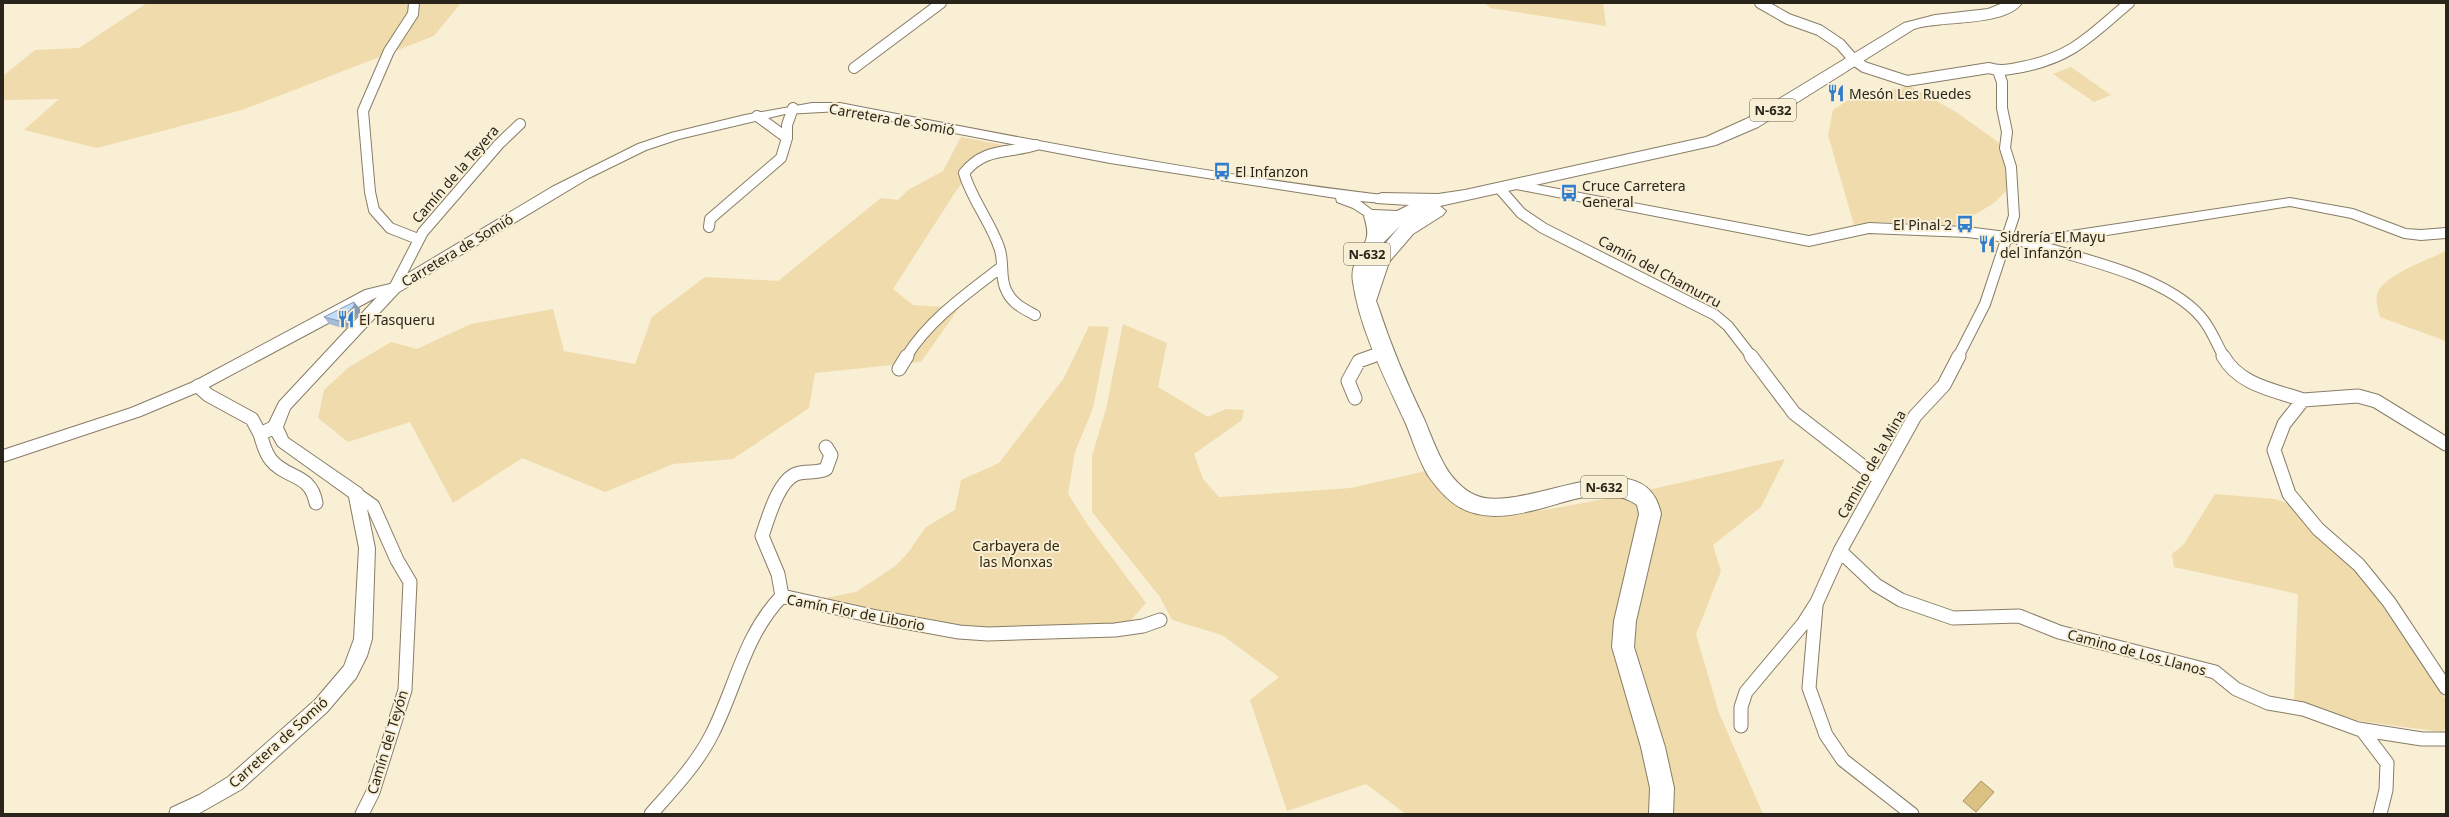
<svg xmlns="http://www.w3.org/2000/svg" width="2449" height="817" font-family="'Noto Sans',sans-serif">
	<rect width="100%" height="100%" fill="#f9efd5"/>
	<path fill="#efdbab" d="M147,3H461L434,36L242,110L97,148L24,130L59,99L3,100V76L35,50L79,48Z
		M1485,3H1603L1606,26L1490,8Z
		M2071,67L2111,95L2094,102L2053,74Z
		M1910,86L1956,112L1998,142L2004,158L2007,190L1994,203L1958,225L1880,222L1854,225L1828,135L1833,110L1853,97Z
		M961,137L1018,148L1000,158L979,162L956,191L893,289L913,305L959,308L921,362L815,373L809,408L733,459L673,464L605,492L522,458L453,503L410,422L348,442L318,418L324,390L349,367L391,342L417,349L471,324L553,309L564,351L635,364L652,317L705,277L778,281L881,198L898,200L908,190L943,171Z
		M2446,251V341L2380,317C2378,309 2374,297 2379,290C2388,274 2429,259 2446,251Z
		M1123,324L1167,343L1158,387L1208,417L1226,409L1244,410L1242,420L1194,454L1203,479L1219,497L1351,488L1426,471C1439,492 1455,510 1481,515C1503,519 1529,512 1550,509C1630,496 1707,476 1785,459L1761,507L1713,545L1721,571L1696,634L1719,713L1763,814H1406L1366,784L1287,811L1250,700L1279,677L1222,635L1172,620L1160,597L1092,512V456L1106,409Z
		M1089,326L1109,327L1093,408L1075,452L1068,494L1089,527L1146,603L1129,622L988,630L924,618L879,613L825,598L856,592L894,567L907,554L926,527L955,510L961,480L999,463L1064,378Z
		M2215,494L2275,499L2286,503L2357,571L2378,600L2446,700V728L2442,732L2360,721L2294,700L2298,594L2174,567L2172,554L2184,544Z"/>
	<path fill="#dcc282" stroke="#a69363" d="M1981,781L1994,792L1976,812L1963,801Z"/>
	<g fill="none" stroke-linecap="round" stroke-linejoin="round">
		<g stroke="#877d66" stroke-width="12">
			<path id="minor-far1" d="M414,3L413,14L389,51L363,111L370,192L374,210L390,228L418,239
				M1760,3L1788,19L1819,30L1840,44L1854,60L1864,67L1907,81L1989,68C2001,72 2010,69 2022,67C2073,57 2091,35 2129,3
				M854,68L941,3
				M787,138V125L793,108
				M1500,189L1521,213L1543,228L1715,315L1728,326L1752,357
				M709,227L710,219L781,158L787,138L757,116
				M2021,241C2075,257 2165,275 2201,317C2211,328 2217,345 2224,357
				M394,288L423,232L499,144L520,124
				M1035,315C1024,309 1013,304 1007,292C999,278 1005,262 999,247C990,221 972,200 964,173C985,147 1007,154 1036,145
				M906,357C929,320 966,294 1000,268
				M1370,357L1386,352
				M1958,357L1985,304L2014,216L2011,167L2005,148L2007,132L2002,108V82L1998,71"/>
		</g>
		<g stroke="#877d66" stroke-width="15">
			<path id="minor" d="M1751,356L1794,413L1879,479
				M2223,356C2239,385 2274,390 2303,400
				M899,369L907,356
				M198,386L208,395L252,419L260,434L275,427
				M1355,398L1348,381L1359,361L1373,356
				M260,434C263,443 265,453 271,460C286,479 311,473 316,503
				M2446,444L2376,401L2358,396L2303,400L2284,424L2274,450L2289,494L2318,529L2359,565L2389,602L2446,688
				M356,494L373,506L397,560L410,582L405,690L373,792L362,814
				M1840,551L1876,585L1901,600L1953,618L2019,616L2059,632L2215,672L2236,689L2268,703L2303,709L2358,729L2422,739H2446
				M782,596L778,574L762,536C768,519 778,481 796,474C806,470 816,474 826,469L831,455L826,447
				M1816,606L1809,688L1826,735L1843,760L1912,814
				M1741,726V707L1746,692L1803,624L1817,602L1840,551L1915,416L1944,385L1959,356
				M2362,730L2387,763L2386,790L2380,814
				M651,814C673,789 697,764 712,734C736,687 744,635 782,596L877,617L959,632L988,634L1115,630L1143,626L1160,620"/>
		</g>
		<g stroke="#877d66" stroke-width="2">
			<path id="tertiary" d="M812,103H840C1020,138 1200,173 1382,195L1389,199L1382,203L1360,201L1380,216L1373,221L1353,208L1337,202L1336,198L1110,163L840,111L785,114L679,139L646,150L589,178L399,292L290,409L283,427L288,438L362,489L364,494L375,548L372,639L367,656L356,678L327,712L242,789L198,814H169L171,808L199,795L228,777L315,700L344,666L354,639L359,548L349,497L278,446L267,427L279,402L377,297L203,390L141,416L3,462V450L131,408L193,382L365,290L390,284L552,187L638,144L671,133L745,115Z
				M1516,181L1809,236L1869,223L1967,227L2038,236L2290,198L2353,209L2406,229L2421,230L2446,228V238L2421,240L2404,238L2351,218L2290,206L2038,246L1967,237L1869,233L1809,246L1511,188L1510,185Z"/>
		</g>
		<g stroke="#877d66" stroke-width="2">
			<path id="trunk" d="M2003,3H2022C2005,27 1941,20 1914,29L1758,127L1716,145L1440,206L1446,211L1443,215L1413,234L1389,262L1376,301L1378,306C1391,346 1407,384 1425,421C1431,436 1437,452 1445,466C1451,477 1463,490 1475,495C1521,517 1645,433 1661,514L1636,621L1634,647L1665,747L1674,788L1673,814H1649L1650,788L1641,747L1612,647L1614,621L1639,514L1637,505C1609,484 1569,501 1539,509C1512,516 1484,521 1459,507C1447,500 1437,488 1429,477C1419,461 1413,441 1406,424C1386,380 1360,331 1353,282C1350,265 1360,255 1366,240C1369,232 1366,223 1364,216L1367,212L1373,210L1397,211L1409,205L1376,203L1373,199L1376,195L1382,193L1438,194L1465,190L1706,137L1746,119L1904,23L1935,15L1988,9ZM1400,226L1377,253L1384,242Z"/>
		</g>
		<use href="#minor-far1" stroke="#fff" stroke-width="10"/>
		<use href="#minor" stroke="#fff" stroke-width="13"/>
		<use href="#tertiary" fill="#fff" fill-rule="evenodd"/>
		<use href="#trunk" fill="#fff" fill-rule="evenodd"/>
	</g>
	<path fill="#a6bdd8" d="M354,302L360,309V313L345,329L329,324L324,317Z"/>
	<path fill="#879ab0" d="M354,302L360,309V313L345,329L339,321Z"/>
	<path fill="#c1dcfb" stroke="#879ab0" d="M354,302V306L339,321L324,317Z"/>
	<defs>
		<g id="restaurant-bare" transform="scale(1.38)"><path d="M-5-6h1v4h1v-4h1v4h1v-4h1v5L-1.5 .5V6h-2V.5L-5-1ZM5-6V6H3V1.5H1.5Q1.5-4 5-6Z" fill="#307dcd" stroke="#f9efd5" stroke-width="2.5" paint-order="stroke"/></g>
		<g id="bus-bare" transform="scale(1.38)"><path d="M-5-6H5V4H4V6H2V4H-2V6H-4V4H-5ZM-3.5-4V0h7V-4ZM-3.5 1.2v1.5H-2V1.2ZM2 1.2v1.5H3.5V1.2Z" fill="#307dcd" stroke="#f9efd5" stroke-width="2.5" paint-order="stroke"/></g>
	</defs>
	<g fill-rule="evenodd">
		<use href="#restaurant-bare" x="1836" y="93"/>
		<use href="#bus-bare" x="1222" y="171"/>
		<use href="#bus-bare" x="1569" y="193"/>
		<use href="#bus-bare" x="1965" y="224"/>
		<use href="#restaurant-bare" x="1987" y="244"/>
		<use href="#restaurant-bare" x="346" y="319"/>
	</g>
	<g text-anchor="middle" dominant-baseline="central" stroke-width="4" stroke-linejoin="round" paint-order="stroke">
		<g fill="#f9efd5" stroke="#676253" stroke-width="1">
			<rect x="1750" y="99" width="46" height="22" rx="3"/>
			<rect x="1344" y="243" width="46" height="22" rx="3"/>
			<rect x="1581" y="476" width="46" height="22" rx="3"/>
		</g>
		<g font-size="13" font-weight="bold" fill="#29251b">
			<text x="1773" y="110">N-632</text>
			<text x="1367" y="254">N-632</text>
			<text x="1604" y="487">N-632</text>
		</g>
		<g font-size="14" fill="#29251b" stroke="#f9efd5" text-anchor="start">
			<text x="1849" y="93">Mesón Les Ruedes</text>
			<text x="1235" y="171">El Infanzon</text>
			<text x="1582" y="185">Cruce Carretera<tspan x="1582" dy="16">General</tspan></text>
			<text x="1952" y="224" text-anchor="end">El Pinal 2</text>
			<text x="2000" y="236">Sidrería El Mayu<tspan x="2000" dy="16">del Infanzón</tspan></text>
			<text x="359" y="319">El Tasqueru</text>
		</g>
		<g font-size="14" fill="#29251b" stroke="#f9efd5">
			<text transform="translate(892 119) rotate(10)">Carretera de Somió</text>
			<text transform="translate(455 174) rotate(-49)">Camín de la Teyera</text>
			<text transform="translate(457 250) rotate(-31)">Carretera de Somió</text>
			<text transform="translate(1660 271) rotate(28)">Camín del Chamurru</text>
			<text transform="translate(1871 464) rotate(-60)">Camino de la Mina</text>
			<text transform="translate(856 612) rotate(11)">Camín Flor de Liborio</text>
			<text transform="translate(2137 652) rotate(15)">Camino de Los Llanos</text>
			<text transform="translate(278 742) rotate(-42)">Carretera de Somió</text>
			<text transform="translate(387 742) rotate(-73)">Camín del Teyón</text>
		</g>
		<g font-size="14" fill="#33280b" stroke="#f9efd5">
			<text x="1016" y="545">Carbayera de<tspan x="1016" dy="16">las Monxas</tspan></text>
		</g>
	</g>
	<rect width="2449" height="817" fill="none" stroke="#29251b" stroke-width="8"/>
</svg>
